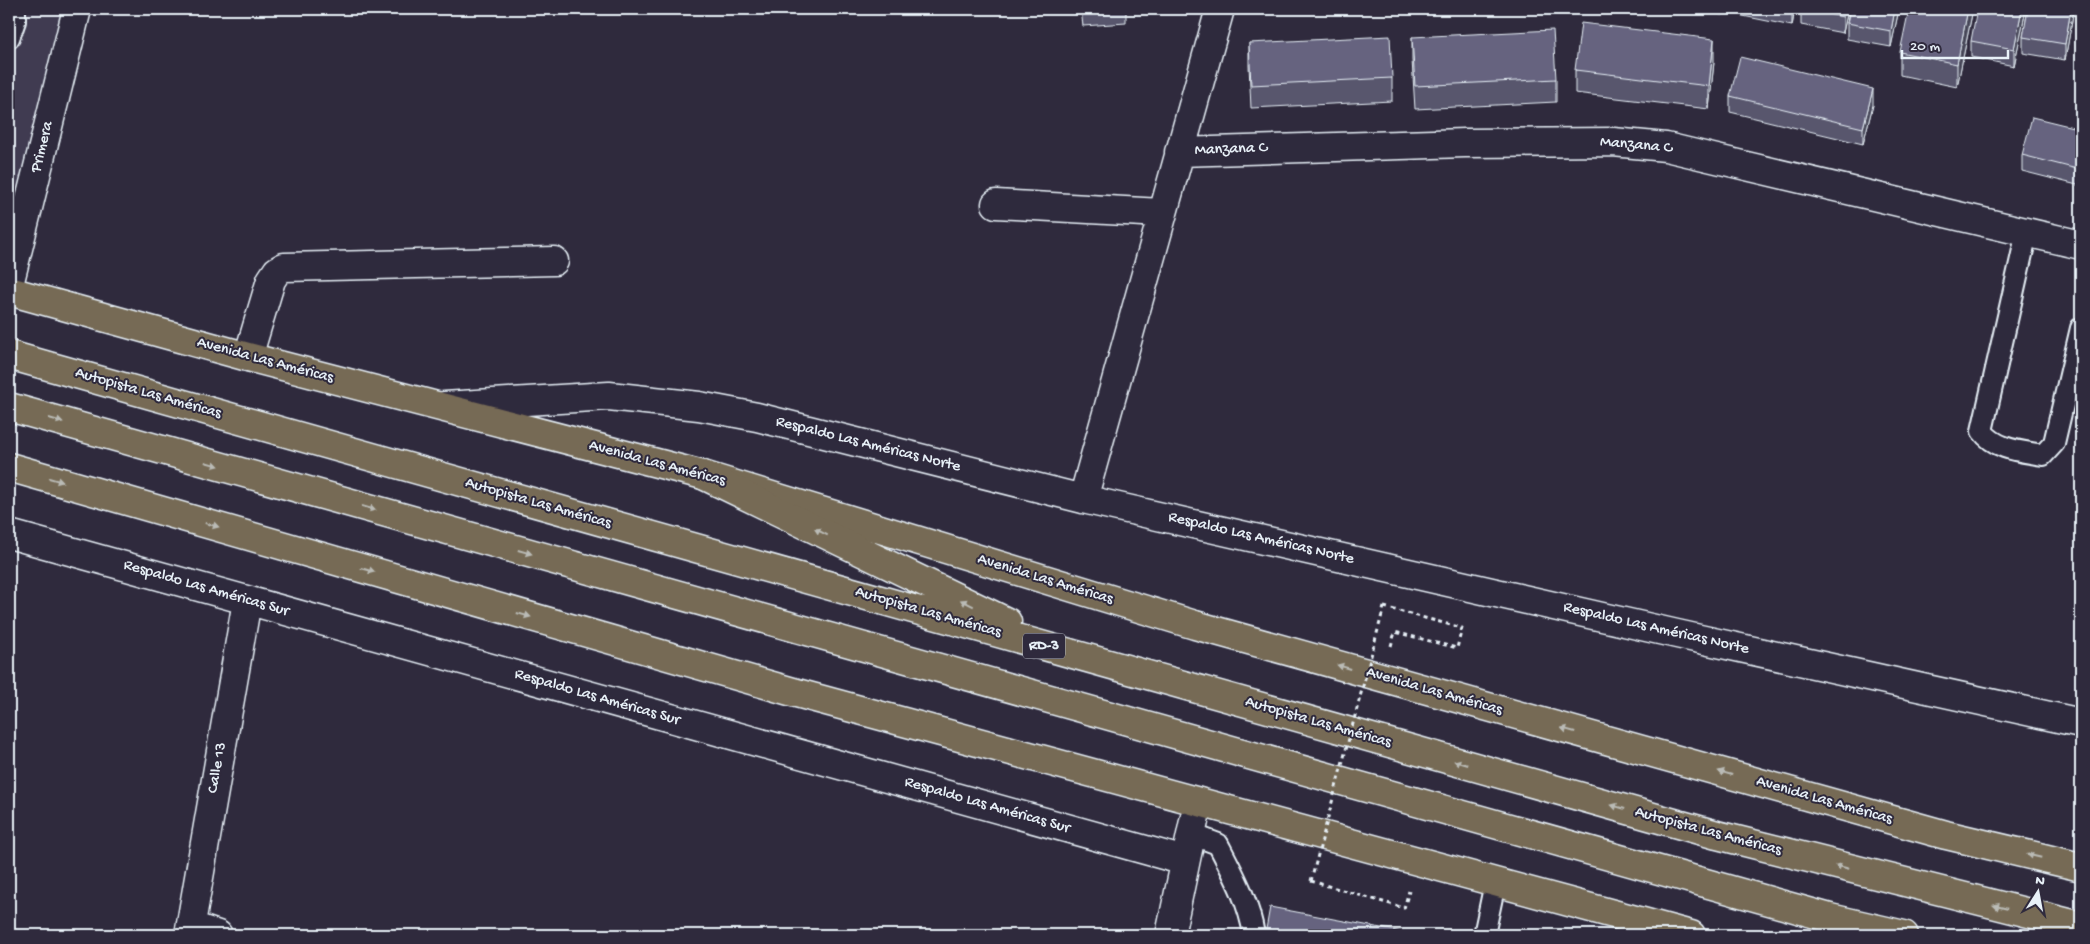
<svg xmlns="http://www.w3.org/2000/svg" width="2090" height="944" font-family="'Gochi Hand',sans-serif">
	<rect width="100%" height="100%" fill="#2f2a3d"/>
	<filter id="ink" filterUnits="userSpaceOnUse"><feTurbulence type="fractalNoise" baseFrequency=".02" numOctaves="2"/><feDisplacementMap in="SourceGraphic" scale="10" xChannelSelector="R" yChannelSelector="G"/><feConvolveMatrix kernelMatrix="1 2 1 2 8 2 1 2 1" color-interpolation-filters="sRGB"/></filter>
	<g filter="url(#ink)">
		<path fill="#403b51" d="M9,9H76L11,222H9Z"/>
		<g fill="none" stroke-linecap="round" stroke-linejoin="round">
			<g stroke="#e8f1f8" stroke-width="24">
				<path id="lane" d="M9,38L15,21V9
					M2027,232L1982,431C1996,450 2021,451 2043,455L2054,443L2081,328
					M1191,834L1218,844C1233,873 1249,902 1254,935
					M1484,935L1495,883"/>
			</g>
			<g stroke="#e8f1f8" stroke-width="31">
				<path id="street" d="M1179,152L1465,143L1613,142L1666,147L2081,245
					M996,204L1162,213
					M9,285L77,9
					M248,357L271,280L277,271L284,267L554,261
					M444,406L609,396L699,406L757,417L1083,499L1677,634L2081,723
					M1083,499L1220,9
					M9,534L1185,861
					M191,926L218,935
					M189,935L247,601
					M1170,935L1198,802"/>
			</g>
			<g stroke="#e8f1f8" stroke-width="31">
				<path id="primary" d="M9,291L248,357L703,475L1195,625L1946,835L2081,867
					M9,467L793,692L1691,935"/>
			</g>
			<g stroke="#e8f1f8" stroke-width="31">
				<path id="highway" d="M9,355L1717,835L2081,926
					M9,407L1830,918L1904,935
					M703,475L1007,622"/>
			</g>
			<path stroke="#e8f1f8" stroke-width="3" stroke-dasharray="4 4" stroke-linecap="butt" d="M1384,607L1462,628L1457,648L1395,632L1391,646
				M1311,881L1404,908L1409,891"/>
			<use href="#lane" stroke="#2f2a3d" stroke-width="20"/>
			<use href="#street" stroke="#2f2a3d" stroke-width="28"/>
			<use href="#primary" stroke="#766a54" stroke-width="28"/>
			<use href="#highway" stroke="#766a54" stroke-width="28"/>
			<path stroke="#e8f1f8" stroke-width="3" stroke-dasharray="4 4" stroke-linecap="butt" d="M1311,881L1384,607"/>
		</g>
		<path fill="#58566d" stroke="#e8f1f8" d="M1081,9H1126V23L1083,26Z
			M1689,9H1723L1722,15Z
			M1738,9H1795L1792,26L1738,15Z
			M1801,9H1848L1843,33L1801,25Z
			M1850,9H1899L1891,47L1847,39V23Z
			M1973,9L1957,87L1900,75V52Z
			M2026,9L2014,66L1971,57V41Z
			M2028,9H2074L2065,60L2023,53V37Z
			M1412,37L1556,79V102L1415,109L1412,60Z
			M1249,43L1392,78V101L1251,108L1249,66Z
			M1714,62L1709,109L1575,93V70Z
			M1730,96L1873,105L1863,144L1730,112Z
			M2081,129V186L2022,171V155Z"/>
		<path fill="#474659" stroke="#e8f1f8" d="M1792,9H1795L1792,26Z
			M1845,9H1848L1843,33V17Z
			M1895,9H1899L1891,47V31Z
			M1968,9H1973L1957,87V64Z
			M2022,9H2026L2014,66V49Z
			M2071,9H2074L2065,60V44Z
			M1714,39V62L1709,109V86Z
			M1873,89V105L1863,144V128Z"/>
		<path fill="#66647f" stroke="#e8f1f8" d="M1083,9H1103L1083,10Z
			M1801,9H1845L1843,17Z
			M1850,9H1895L1891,31L1847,23Z
			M1909,9H1968L1957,64L1900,52Z
			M1977,9H2022L2014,49L1971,41Z
			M2028,9H2071L2065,44L2023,37Z
			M1581,23L1714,39L1709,86L1575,70Z
			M1553,30L1556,79L1415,86L1412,37Z
			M1390,36L1392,78L1251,85L1249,43Z
			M1740,57L1873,89L1863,128L1730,96Z
			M2032,117L2081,129V170L2022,155Z
			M1270,907L1418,935H1265Z"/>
		<defs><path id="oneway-solid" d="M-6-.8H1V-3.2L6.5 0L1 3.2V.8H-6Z" transform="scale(1.25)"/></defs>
		<g fill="#babbb6">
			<use href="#oneway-solid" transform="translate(56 420) rotate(16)"/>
			<use href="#oneway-solid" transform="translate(212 464) rotate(16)"/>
			<use href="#oneway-solid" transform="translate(56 480) rotate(16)"/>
			<use href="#oneway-solid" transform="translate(369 508) rotate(16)"/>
			<use href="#oneway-solid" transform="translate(212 525) rotate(16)"/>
			<use href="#oneway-solid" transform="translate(821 532) rotate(-154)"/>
			<use href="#oneway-solid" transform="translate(525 552) rotate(16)"/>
			<use href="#oneway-solid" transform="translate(368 570) rotate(16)"/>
			<use href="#oneway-solid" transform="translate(967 603) rotate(-154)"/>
			<use href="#oneway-solid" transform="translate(524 615) rotate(16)"/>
			<use href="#oneway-solid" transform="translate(1344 667) rotate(-164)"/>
			<use href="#oneway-solid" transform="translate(1568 730) rotate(-164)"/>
			<use href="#oneway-solid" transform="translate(1461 763) rotate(-164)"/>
			<use href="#oneway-solid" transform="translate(1725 773) rotate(-164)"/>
			<use href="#oneway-solid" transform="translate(1618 807) rotate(-164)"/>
			<use href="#oneway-solid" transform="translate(2034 856) rotate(-167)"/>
			<use href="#oneway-solid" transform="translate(1842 867) rotate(-166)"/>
			<use href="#oneway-solid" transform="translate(2000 907) rotate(-166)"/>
		</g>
	</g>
	<g text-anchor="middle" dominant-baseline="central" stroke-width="4" stroke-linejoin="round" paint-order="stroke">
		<rect fill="#2f2a3d" stroke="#b0b5c0" stroke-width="1" x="1023" y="633.5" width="42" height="25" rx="4"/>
		<g font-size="15" font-weight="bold" fill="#e8f1f8">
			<text x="1044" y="646">RD-3</text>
		</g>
		<g font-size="16" fill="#e8f1f8" stroke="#2f2a3d">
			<text transform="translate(1636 146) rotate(5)">Manzana C</text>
			<text transform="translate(43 147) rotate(-76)">Primera</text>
			<text transform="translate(1231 150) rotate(-2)">Manzana C</text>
			<text transform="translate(265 361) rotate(15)">Avenida Las Américas</text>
			<text transform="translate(148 394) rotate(16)">Autopista Las Américas</text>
			<text transform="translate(868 445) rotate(14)">Respaldo Las Américas Norte</text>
			<text transform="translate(657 464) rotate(15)">Avenida Las Américas</text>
			<text transform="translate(538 504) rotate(16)">Autopista Las Américas</text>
			<text transform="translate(1261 539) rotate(13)">Respaldo Las Américas Norte</text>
			<text transform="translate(1045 580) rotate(17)">Avenida Las Américas</text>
			<text transform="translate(206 589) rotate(16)">Respaldo Las Américas Sur</text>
			<text transform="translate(928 613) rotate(16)">Autopista Las Américas</text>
			<text transform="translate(1656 629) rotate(13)">Respaldo Las Américas Norte</text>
			<text transform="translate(1434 692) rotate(16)">Avenida Las Américas</text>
			<text transform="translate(597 698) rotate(16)">Respaldo Las Américas Sur</text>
			<text transform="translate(1318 723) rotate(16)">Autopista Las Américas</text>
			<text transform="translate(218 768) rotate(-80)">Calle 13</text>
			<text transform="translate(1824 801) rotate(16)">Avenida Las Américas</text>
			<text transform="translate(987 806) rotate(16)">Respaldo Las Américas Sur</text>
			<text transform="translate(1708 832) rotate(15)">Autopista Las Américas</text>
		</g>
	</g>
	<rect width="2090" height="944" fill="none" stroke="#2f2a3d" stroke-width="30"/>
	<rect x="15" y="15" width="2060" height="914" fill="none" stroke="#e8f1f8" stroke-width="2" filter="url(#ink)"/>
	<g transform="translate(2038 892) rotate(11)" stroke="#2f2a3d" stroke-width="4" paint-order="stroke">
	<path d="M0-4L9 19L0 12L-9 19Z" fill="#e8f1f8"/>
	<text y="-8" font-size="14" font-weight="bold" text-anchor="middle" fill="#e8f1f8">N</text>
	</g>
	<path d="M1902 50v8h106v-8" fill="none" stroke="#e8f1f8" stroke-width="2.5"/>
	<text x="1910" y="50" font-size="15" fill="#e8f1f8" stroke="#2f2a3d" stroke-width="4" paint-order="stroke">20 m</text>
</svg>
